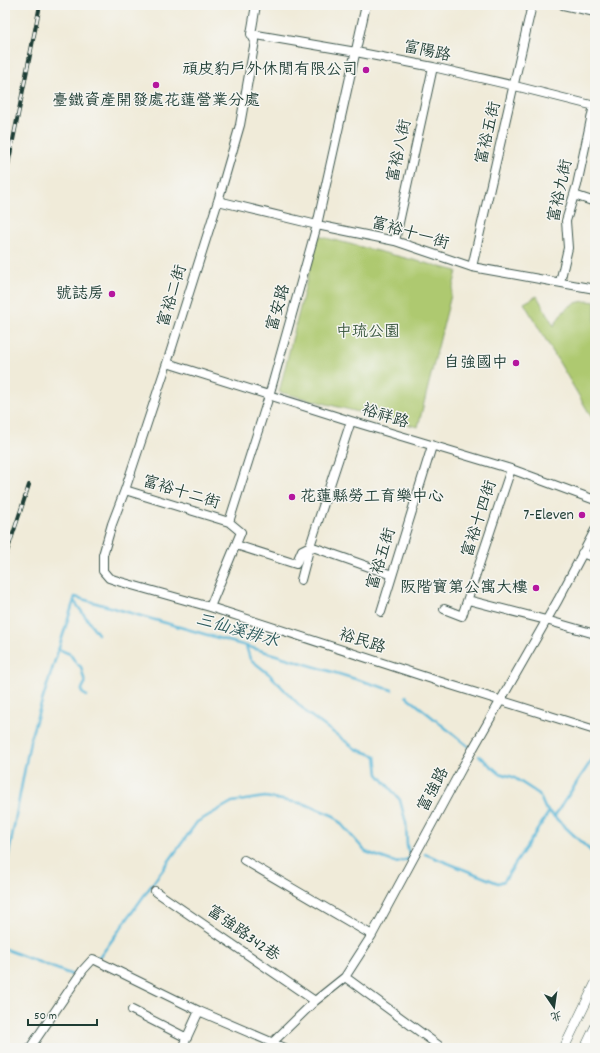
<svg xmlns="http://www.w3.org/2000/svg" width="600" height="1053" font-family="Dekko,'LXGW WenKai TC',sans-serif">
	<rect width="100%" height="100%" fill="#f6f6f2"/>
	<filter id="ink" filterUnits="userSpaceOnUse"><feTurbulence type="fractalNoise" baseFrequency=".025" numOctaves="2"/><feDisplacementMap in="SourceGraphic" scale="8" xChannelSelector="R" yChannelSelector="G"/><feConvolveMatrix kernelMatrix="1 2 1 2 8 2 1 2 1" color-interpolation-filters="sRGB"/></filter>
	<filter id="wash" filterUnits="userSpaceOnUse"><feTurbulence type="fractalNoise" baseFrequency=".012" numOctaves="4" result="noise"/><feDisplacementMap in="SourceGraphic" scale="16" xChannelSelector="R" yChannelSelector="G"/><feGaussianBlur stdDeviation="0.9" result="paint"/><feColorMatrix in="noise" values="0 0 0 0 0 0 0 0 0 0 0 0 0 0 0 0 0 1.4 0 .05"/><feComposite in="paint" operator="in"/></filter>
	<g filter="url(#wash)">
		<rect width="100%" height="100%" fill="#f0ebd9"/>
		<path fill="#aec96f" stroke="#668352" d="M318,236L457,271L418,427L279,392Z
			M537,296L554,326C563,309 574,298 595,302V423L524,303Z"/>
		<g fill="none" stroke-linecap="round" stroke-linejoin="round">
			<path stroke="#5ab7d8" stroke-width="2.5" d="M74,601L98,634
				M246,646L250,659L269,674L308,714L356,749L376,756L378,774L400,800L406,823L407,846L410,858
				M58,649L70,654L76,663L81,667L85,683L82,689V693L87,696
				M406,696L469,747
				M479,756L499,773L513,777L539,794L545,808L595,855
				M554,817L595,755
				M425,854L498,883L504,881L549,812
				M5,874L31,736L75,597L246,646L392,690
				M5,949L75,976L77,974
				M97,958L102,954L197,822L232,802L265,797L305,804L334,816L366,852L397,863L411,858"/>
		</g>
	</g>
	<g filter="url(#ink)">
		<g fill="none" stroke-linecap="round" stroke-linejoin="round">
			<g stroke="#3e574d" stroke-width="10">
				<path id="minor" d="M256,5L251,34L255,41L240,125L218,201L167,363L125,490L112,524L103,555V571L109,578L121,582L210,607L438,681L595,730
					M563,5L595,12
					M251,34L356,52L433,67L515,86L595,106
					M574,195L595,202
					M218,201L317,225L395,241L472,267L595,289
					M395,241L433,67
					M472,267L532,5
					M560,282L568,248L566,221L577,185L594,105
					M167,363L351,421L511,469L595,500
					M125,490L229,522
					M236,545L296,564L302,550L310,546L392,575
					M582,553L595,558
					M301,580L310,546L351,421
					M468,600L546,620L595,634
					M210,607L241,532L229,522L269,396L317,225L366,5
					M444,609L462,616L511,469
					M381,612L432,446
					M244,860L372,935
					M155,891L315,1001
					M345,977L442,1048
					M132,1010L187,1038
					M273,1042L315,1001L345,977L372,935L462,768L558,600L595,530
					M30,1048L83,970L93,959L199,1011L285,1048
					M182,1048L199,1011"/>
			</g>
			<g stroke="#3e574d" stroke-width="10">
				<path id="tertiary" d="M564,1048L595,984
					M585,1048L595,1027"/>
			</g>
			<use href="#minor" stroke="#fff" stroke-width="8"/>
			<use href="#tertiary" stroke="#fff" stroke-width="9"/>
			<g stroke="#1f3d34" stroke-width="4">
				<path id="rail" d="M5,180L40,5
					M5,558L29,485"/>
			</g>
			<use href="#rail" stroke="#f6f6f2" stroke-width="2.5" stroke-dasharray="8" stroke-linecap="butt"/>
		</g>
	</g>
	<g fill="#b5179e" stroke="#f6f6f2" stroke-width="1.5">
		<circle cx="366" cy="70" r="4"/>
		<circle cx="156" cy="85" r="4"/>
		<circle cx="112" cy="294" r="4"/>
		<circle cx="516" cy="363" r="4"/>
		<circle cx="292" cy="497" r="4"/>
		<circle cx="582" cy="515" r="4"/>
		<circle cx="536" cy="588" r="4"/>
	</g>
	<g text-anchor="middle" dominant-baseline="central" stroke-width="3" stroke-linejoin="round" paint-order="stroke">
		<g font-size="16" fill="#1f3d34" stroke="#f6f6f2">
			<text transform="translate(427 52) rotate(12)">富陽路</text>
			<text transform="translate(489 133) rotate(-77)">富裕五街</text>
			<text transform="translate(400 151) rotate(-78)">富裕八街</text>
			<text transform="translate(561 191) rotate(-78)">富裕九街</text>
			<text transform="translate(410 234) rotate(16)">富裕十一街</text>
			<text transform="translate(173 296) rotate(-73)">富裕二街</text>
			<text transform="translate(279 308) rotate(-74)">富安路</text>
			<text transform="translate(385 417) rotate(17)">裕祥路</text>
			<text transform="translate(181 493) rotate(17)">富裕十二街</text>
			<text transform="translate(480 519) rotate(-72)">富裕十四街</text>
			<text transform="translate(382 559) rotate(-73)">富裕五街</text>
			<text transform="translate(362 642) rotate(18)">裕民路</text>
			<text transform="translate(434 790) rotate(-62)">富強路</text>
			<text transform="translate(243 934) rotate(35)">富強路342巷</text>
		</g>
		<g font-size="16" fill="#1f3d34" stroke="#f6f6f2" text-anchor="end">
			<text x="358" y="70">頑皮豹戶外休閒有限公司</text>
			<text x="156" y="101" text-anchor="middle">臺鐵資產開發處花蓮營業分處</text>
			<text x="104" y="294">號誌房</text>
			<text x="508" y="363">自強國中</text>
			<text x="300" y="497" text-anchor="start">花蓮縣勞工育樂中心</text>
			<text x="574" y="515">7-Eleven</text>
			<text x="528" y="588">阪階寶第公寓大樓</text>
		</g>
		<g font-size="16" fill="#3c5940" stroke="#f6f6f2">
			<text x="368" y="332">中琉公園</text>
		</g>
		<g font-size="17" font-style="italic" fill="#2e5c5d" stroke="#f6f6f2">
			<text transform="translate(237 632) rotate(16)">三仙溪排水</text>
		</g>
	</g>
	<rect width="600" height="1053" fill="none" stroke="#f6f6f2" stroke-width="20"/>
	<g transform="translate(554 1007) rotate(167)" stroke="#f6f6f2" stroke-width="3" paint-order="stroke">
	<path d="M0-3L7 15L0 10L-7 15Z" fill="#1f3d34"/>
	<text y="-6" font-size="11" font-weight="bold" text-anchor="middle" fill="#1f3d34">北</text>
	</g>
	<path d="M28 1019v6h69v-6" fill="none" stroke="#1f3d34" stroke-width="2"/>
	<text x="34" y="1019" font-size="12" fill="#1f3d34" stroke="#f6f6f2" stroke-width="3" paint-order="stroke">50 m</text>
</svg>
